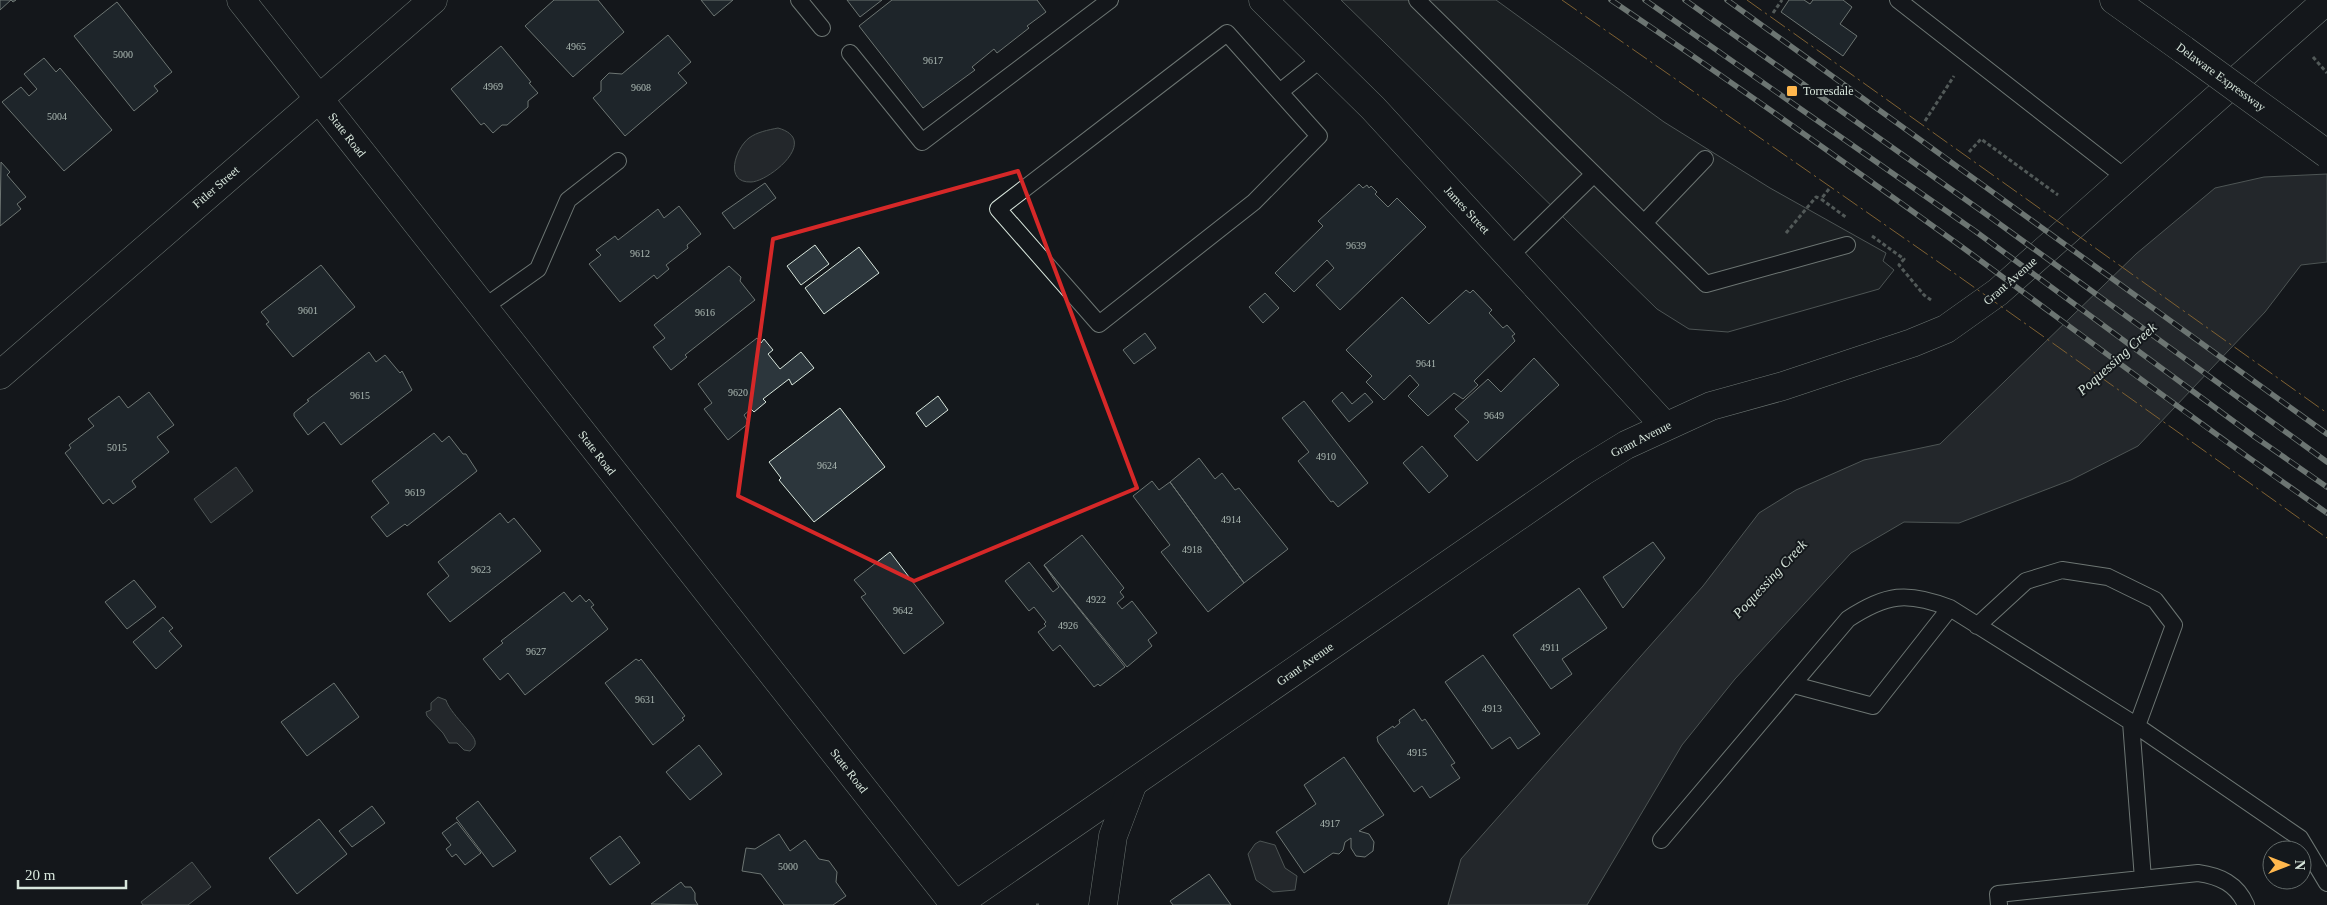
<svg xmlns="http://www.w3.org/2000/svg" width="2327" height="905" font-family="'Times New Roman',serif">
	<rect width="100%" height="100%" fill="#14181c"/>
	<path fill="#24282b" stroke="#939e99" d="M1341,0H1496L1664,122L1770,188L1886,253L1883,261L1894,270L1879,289L1728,332L1689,329L1657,309Z"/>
	<path fill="#363b3e" stroke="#939e99" d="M778,128C821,140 768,182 751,182C724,183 735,149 749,138C757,132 768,130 778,128Z
		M2327,174V262L2301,265L2265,312L2138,446L2071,480L1959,523L1904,522L1851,553L1735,679L1682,745L1587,905H1448L1461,859L1703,586L1759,513L1796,490L1864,460L1940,444L2136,254L2215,188L2264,177Z
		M236,467L253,491L211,523L194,499Z
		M438,697L446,700C449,712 474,734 475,741C476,746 473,748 470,751L464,750L457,743H449L443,733L427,716L426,712L431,710V703Z
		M1260,841L1275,845L1285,868L1297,876L1295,890L1273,892L1256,880L1248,854L1255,844Z
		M192,862L211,887L188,905H143L141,902Z"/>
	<path fill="#2c363c" stroke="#d8e6dc" d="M0,0H16L13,2L11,0L0,10Z
		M554,0H598L624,32L573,77L525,26Z
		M701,0H733L714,16Z
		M847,0H882L860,17Z
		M892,0H1037L1046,12L1027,26L1029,28L997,53L994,49L972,67L975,70L923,108L859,26Z
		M1789,0H1804L1810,4L1813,0H1843L1852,7L1840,24L1857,36L1843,56L1781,12Z
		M117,2L172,72L154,86L158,91L134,111L74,36Z
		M668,35L691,62L678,73L687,83L625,136L593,98L601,91V81L609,73L622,74Z
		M501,46L531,82L529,83L538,93L528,101V107L507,125H502L493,133L484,123L481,125L451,89Z
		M44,58L56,72L60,68L112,130L64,171L2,102L21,87L29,96L37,89L24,74Z
		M1,162L10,172L7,175L26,197L17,204L21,209L0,226Z
		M765,183L776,198L734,229L722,213Z
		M1359,184L1363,188L1367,185L1369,188L1371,186L1377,192L1375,194L1388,207L1397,198L1426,227L1340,310L1316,285L1334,268L1327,260L1294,292L1275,273L1323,226L1318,221Z
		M679,206L701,234L687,245L688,248L666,265L669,269L657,279L654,275L620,302L589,264L601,255L596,250L615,236L618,240L658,209L664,218Z
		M815,245L829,264L801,285L787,266Z
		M859,247L879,273L824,314L805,288Z
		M321,265L355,307L293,357L266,324L269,322L261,312Z
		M729,266L741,277L740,281L755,300L685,355L687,357L671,370L653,347L665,338L654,325Z
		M1466,290L1470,293L1473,290L1492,310L1489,313L1503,328L1507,325L1515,334L1512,336L1515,341L1474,381L1478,385L1463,399L1454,393L1428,416L1408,396L1419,385L1410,375L1384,400L1366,382L1372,376L1346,350L1402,297L1429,324Z
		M1265,293L1279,308L1263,323L1249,307Z
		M1145,333L1156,348L1134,364L1123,350Z
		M757,338L761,343L764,339L773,350L768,354L780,369L801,352L814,368L792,385L789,379L763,399L766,402L754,412L751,409L744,415L749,423L728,440L704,409L712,403L698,384Z
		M369,352L376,362L385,355L400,373L402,371L412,390L341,445L324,422L308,435L294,416V413L309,401L307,400Z
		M1534,358L1559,385L1477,461L1454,436L1469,422L1455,409L1488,379L1501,392Z
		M149,392L174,425L157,437L169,452L132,481L136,487L113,504L109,499L103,504L65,453L71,448L69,445L94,426L88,419L119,396L128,408Z
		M1342,392L1352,404L1365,393L1373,402L1349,422L1332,401Z
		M938,396L948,410L926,427L916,413Z
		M1304,401L1368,483L1338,507L1333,501L1331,502L1298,461L1309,452L1282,418Z
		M840,408L885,467L814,522L779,480L781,478L769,462Z
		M434,433L442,442L449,436L463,454H466L477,471L407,526L405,524L387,537L371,517L389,503L372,481Z
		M1422,446L1448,476L1429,493L1403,463Z
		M1199,458L1215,479L1222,473L1235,490L1239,488L1288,549L1244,583L1170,482Z
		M1152,481L1159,490L1170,482L1244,583L1208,612L1161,552L1170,545L1133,496Z
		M500,513L508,523L514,518L541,551L450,622L427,594L449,576L438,562Z
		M1082,535L1124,588L1120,592L1124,597L1117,603L1122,609L1132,601L1157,633L1148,640L1152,646L1127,667L1044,565Z
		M1653,542L1665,558L1623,608L1603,577Z
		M890,552L944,623L904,654L861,597L866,594L854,580Z
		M1029,562L1053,592L1059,587L1044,565L1125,667L1100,686L1098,684L1094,687L1060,645L1053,651L1038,632L1046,626L1044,624L1046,622L1034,607L1029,611L1005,581Z
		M134,580L156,607L127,629L105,602Z
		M1579,588L1607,628L1562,659L1572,674L1551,689L1513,635Z
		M564,592L572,602L580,595L586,602L589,599L594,605L591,607L608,629L525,695L508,673L500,680L483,659L503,643L501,641Z
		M163,617L173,628L169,631L182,646L156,669L133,642Z
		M1483,655L1540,734L1518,749L1510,737L1492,749L1445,682Z
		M636,659L639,661L641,659L685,716L682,718L684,720L653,745L605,683Z
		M334,683L359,717L307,756L281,722Z
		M1414,709L1422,721L1425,719L1455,763L1451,765L1460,778L1430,798L1422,786L1414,792L1378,742L1377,737L1393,726L1394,728L1400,723L1399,720Z
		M699,745L722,774L690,800L666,772Z
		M1344,757L1384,815L1359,831L1369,834L1374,842L1373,851L1365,857L1356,856L1351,848V838L1345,842L1343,850L1339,854L1333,853L1304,873L1276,832L1316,804L1304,785Z
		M478,801L516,851L493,867L456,818Z
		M372,806L385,823L352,847L339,831Z
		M319,819L347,854L297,894L269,858Z
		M457,822L481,853L465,865L456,854L452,857L446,849L451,845L442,833Z
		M779,834L790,851L805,840L819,859L829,861L837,872L836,882L846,896L833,905H784L761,874L742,871L746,848L755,849Z
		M620,836L640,863L610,885L590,858Z
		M1209,874L1231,905H1173L1170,901Z
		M681,882L685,887H691L695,893V900L698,905L651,904Z"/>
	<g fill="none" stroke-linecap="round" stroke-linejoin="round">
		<g stroke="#d8e6dc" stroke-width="18">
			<path id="service" d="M799,0L822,28
				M1417,0L1706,284L1847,245
				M1898,0L2126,178
				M1227,33L1319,136L1254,202L1099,324L998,209Z
				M850,53L922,142L1110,0
				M1281,91L1322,58
				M1644,223L1705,159
				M1510,256L1594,174
				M483,308L538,269L568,200L618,161
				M1977,626L2026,581L2062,570L2108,577L2155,600L2174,625L2137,726
				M1794,685L1873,706L1950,608
				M2131,722L2300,838L2327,883
				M1661,840L1848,619C1886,594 1907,591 1950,608L2131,722L2143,879
				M1999,905L1998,894L2198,873C2220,876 2237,884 2246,905"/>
		</g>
		<g stroke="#d8e6dc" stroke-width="29">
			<path id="minor" d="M1263,0L1373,108L1665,426
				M0,375L433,0"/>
		</g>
		<g stroke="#d8e6dc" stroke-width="29">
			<path id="tertiary" d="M956,905L1582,472L1626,445L1711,406L1783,386L1912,343L1946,329L1998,292L2327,0"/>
		</g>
		<g stroke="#d8e6dc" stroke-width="29">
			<path id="secondary" d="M241,0L955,905
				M1103,905L1113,836L1133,783"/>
		</g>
		<g stroke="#d8e6dc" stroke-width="29">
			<path id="motorway" d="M2114,0L2184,50"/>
		</g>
		<path stroke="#9da8a2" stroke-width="3" stroke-dasharray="4 2.5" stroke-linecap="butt" d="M1773,13L1782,0
			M2313,57L2327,73
			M1925,121L1954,76
			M1969,152L1981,139L2058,195
			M1829,189L1821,199L1847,218
			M1786,233L1816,197L1821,199
			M1872,236L1904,259L1899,265L1924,295L1931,300
			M1036,905H1039"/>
		<use href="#service" stroke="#14181c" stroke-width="16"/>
		<use href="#minor" stroke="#14181c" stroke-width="28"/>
		<use href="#tertiary" stroke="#14181c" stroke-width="28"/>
		<use href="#secondary" stroke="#14181c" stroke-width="28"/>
		<use href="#motorway" stroke="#14181c" stroke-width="28"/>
		<g stroke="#d8e6dc" stroke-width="5.5">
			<path id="rail" d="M1611,0C1729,80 1846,163 1962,247C2083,336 2203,427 2327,513
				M1645,0L1975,231L2255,437L2327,487
				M1685,0L1990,217L2327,462
				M1727,0L2327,434"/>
		</g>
		<use href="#rail" stroke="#14181c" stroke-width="4" stroke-dasharray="11" stroke-linecap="butt"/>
		<g stroke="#d8e6dc" stroke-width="29" stroke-linecap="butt">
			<path id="motorway-bridge" d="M2184,50L2327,154"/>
		</g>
		<use href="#motorway-bridge" stroke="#14181c" stroke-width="28"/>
		<path stroke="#ffb74d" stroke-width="1" stroke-dasharray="18 4 2.5 4" stroke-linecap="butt" d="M1562,0L1947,268L2327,538
			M1747,0L2327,413"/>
	</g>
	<path d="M0 0H2327V905H0ZM1018,171L1137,488L914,581L738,496L773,239Z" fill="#14181c" fill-opacity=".55" fill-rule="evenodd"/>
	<path fill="none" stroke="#d62828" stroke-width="4" stroke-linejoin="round" d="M1018,171L1137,488L914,581L738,496L773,239Z"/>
	<rect fill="#ffb74d" stroke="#14181c" stroke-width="2" x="1786" y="85" width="12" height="12" rx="2.5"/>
	<g text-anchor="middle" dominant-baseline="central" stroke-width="4" stroke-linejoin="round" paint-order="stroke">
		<g font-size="10" fill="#adbab4">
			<text x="576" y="46">4965</text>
			<text x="123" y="54">5000</text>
			<text x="933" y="60">9617</text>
			<text x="493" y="86">4969</text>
			<text x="641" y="87">9608</text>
			<text x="57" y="116">5004</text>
			<text x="1356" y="245">9639</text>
			<text x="640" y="253">9612</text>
			<text x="308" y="310">9601</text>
			<text x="705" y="312">9616</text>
			<text x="1426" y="363">9641</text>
			<text x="738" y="392">9620</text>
			<text x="360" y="395">9615</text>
			<text x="1494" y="415">9649</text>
			<text x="117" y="447">5015</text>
			<text x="1326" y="456">4910</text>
			<text x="827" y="465">9624</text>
			<text x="415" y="492">9619</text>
			<text x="1231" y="519">4914</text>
			<text x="1192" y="549">4918</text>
			<text x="481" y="569">9623</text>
			<text x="1096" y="599">4922</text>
			<text x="903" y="610">9642</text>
			<text x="1068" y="625">4926</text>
			<text x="1550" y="647">4911</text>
			<text x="536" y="651">9627</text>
			<text x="645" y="699">9631</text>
			<text x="1492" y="708">4913</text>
			<text x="1417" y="752">4915</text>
			<text x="1330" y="823">4917</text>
			<text x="788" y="866">5000</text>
		</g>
		<g font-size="12" fill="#d8e6dc" stroke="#14181c">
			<text transform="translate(2221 77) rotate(36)">Delaware Expressway</text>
			<text transform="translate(347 135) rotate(52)">State Road</text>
			<text transform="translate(216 187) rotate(-41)">Fitler Street</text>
			<text transform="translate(1467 210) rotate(47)">James Street</text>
			<text transform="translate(2010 281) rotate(-41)">Grant Avenue</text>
			<text transform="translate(1641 439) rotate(-27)">Grant Avenue</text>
			<text transform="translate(597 453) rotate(52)">State Road</text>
			<text transform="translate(1305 664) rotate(-35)">Grant Avenue</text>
			<text transform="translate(849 771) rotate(52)">State Road</text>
		</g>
		<g font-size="12" fill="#d8e6dc" stroke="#14181c" text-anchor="start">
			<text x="1803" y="91">Torresdale</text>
		</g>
		<g font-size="14" font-style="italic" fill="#d8e6dc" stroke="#14181c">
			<text transform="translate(2117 359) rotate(-42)">Poquessing Creek</text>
			<text transform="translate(1770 579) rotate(-47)">Poquessing Creek</text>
		</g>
	</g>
	<g transform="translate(2287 865) rotate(90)"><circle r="24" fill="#14181c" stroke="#626a69"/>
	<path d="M0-4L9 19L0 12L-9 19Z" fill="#ffb74d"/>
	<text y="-8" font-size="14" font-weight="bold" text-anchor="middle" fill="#d8e6dc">N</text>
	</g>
	<path d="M18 880v8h108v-8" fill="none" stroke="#d8e6dc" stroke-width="2.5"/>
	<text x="25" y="880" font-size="15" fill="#d8e6dc" stroke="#14181c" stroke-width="4" paint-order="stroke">20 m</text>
</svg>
